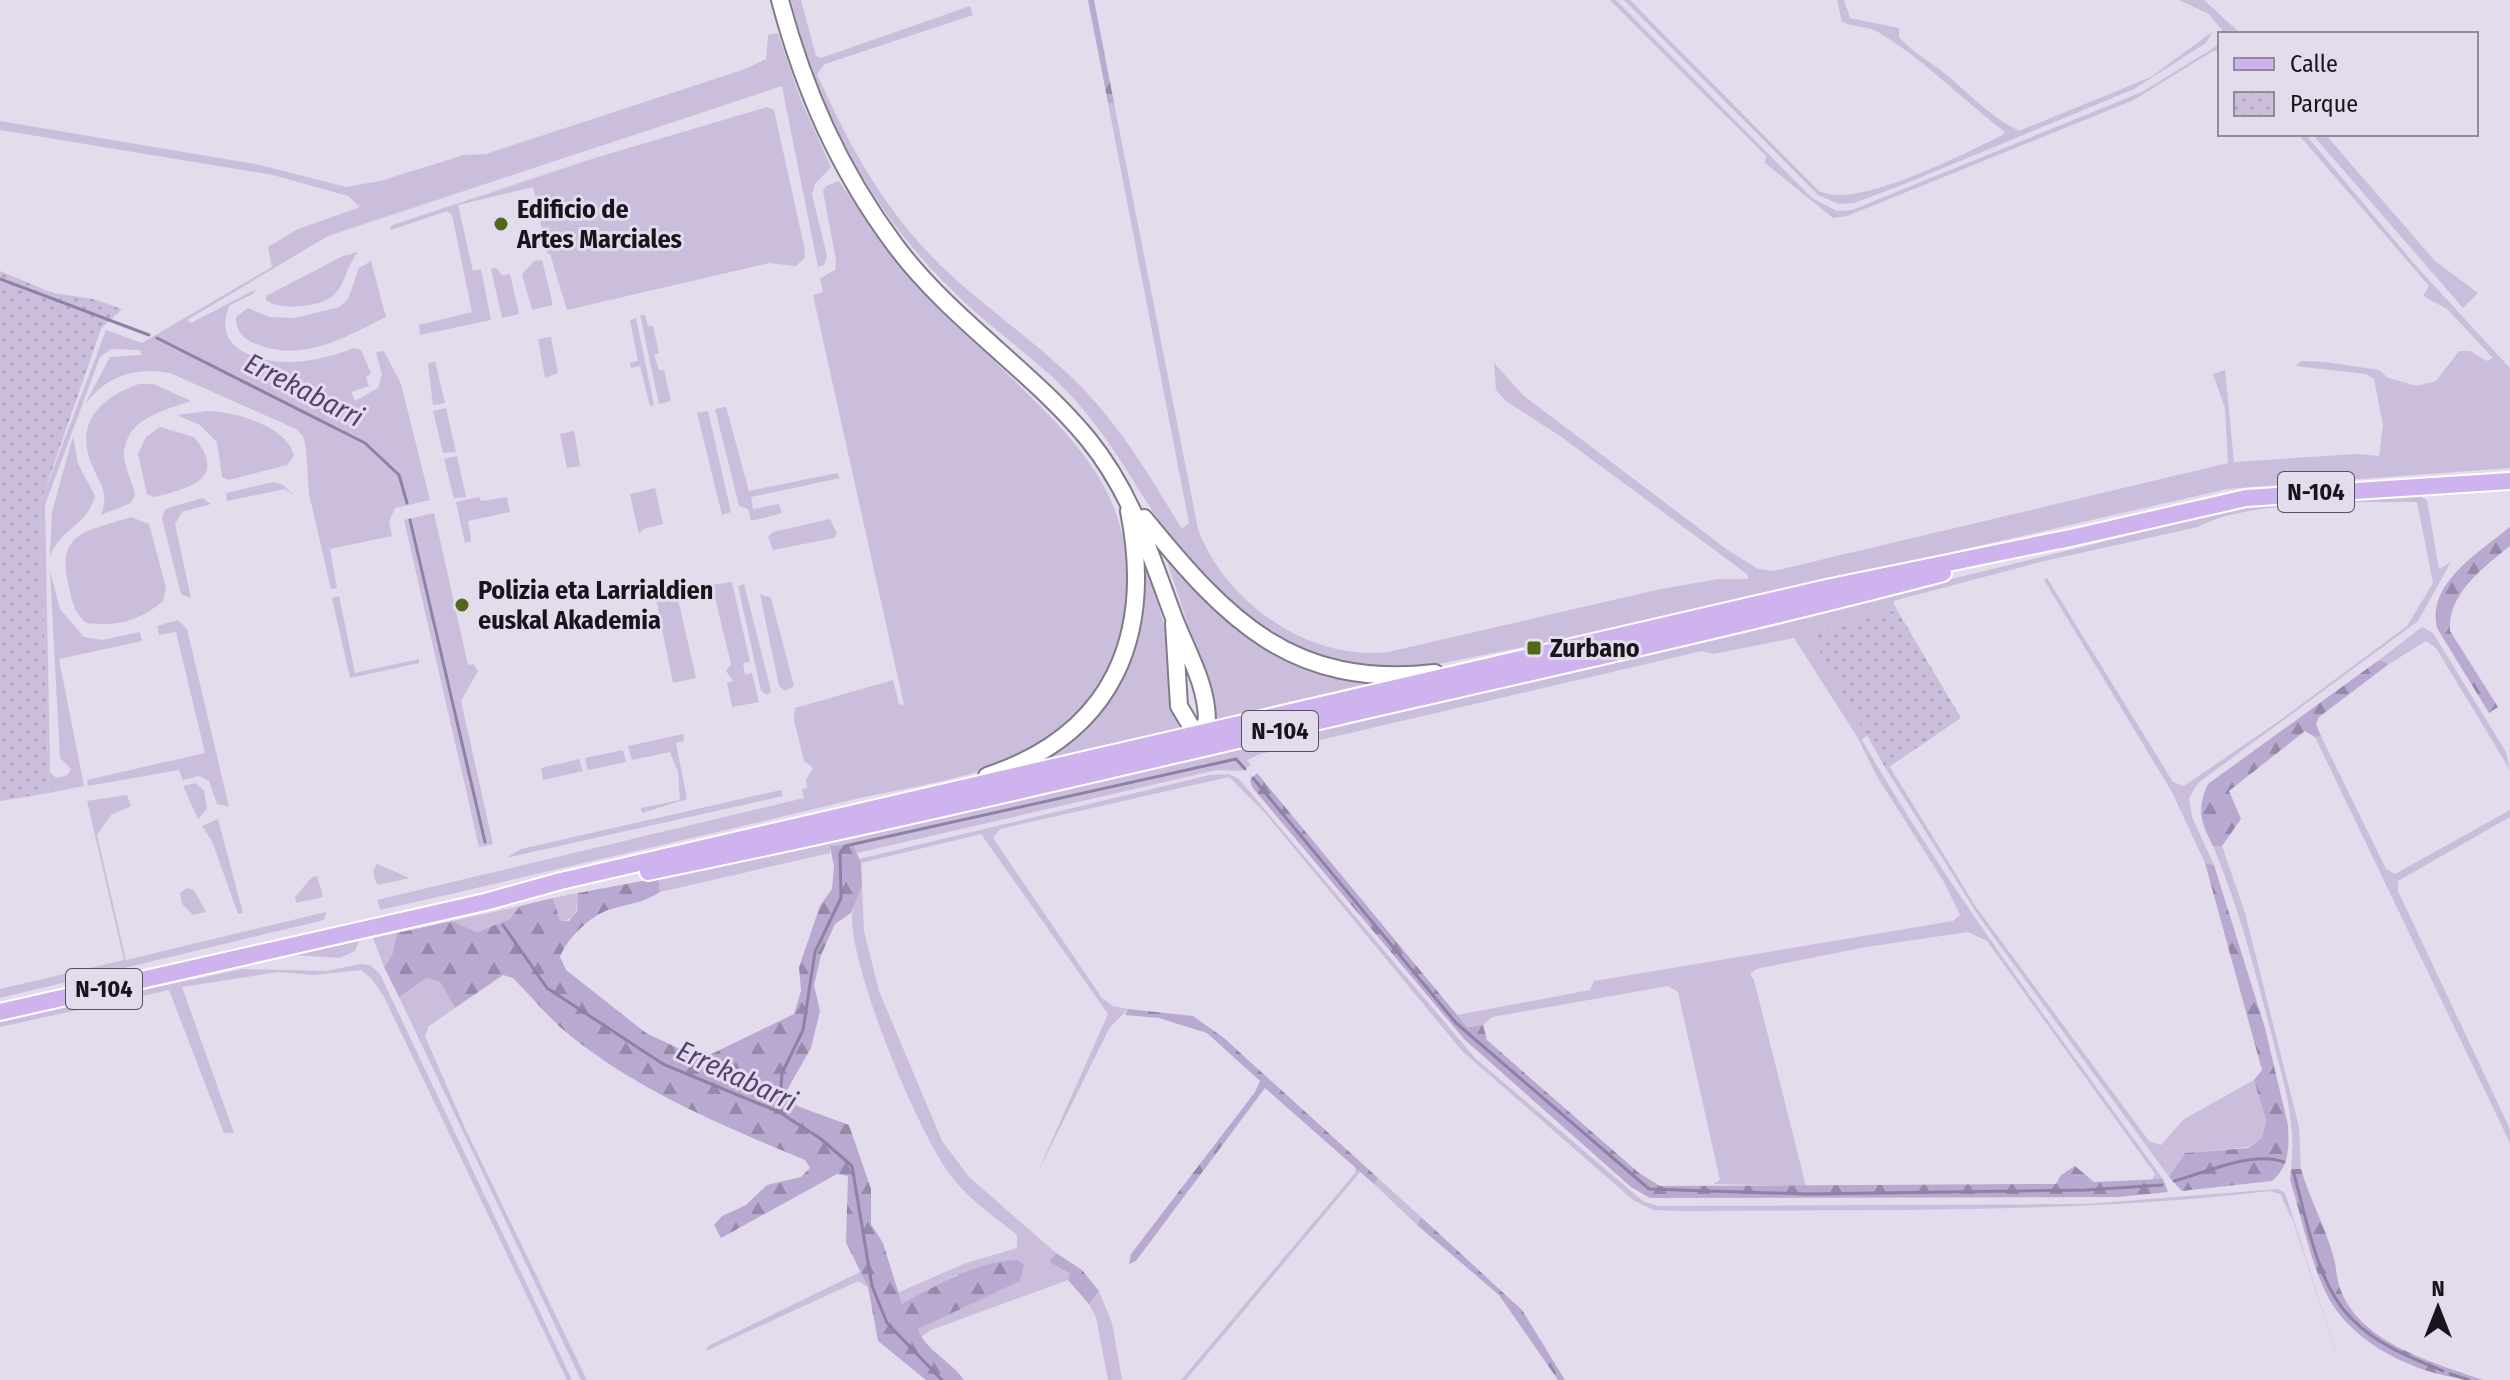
<svg xmlns="http://www.w3.org/2000/svg" width="2510" height="1380" font-family="'Fira Sans Condensed',sans-serif">
	<defs>
		<pattern id="forest-firs" width="22" height="20" patternUnits="userSpaceOnUse" patternTransform="scale(2)"><rect width="22" height="20" fill="#b9a9d1"/><path d="M5 1l3.5 6h-7zM16 11l3.5 6h-7z" fill="#9588a9"/></pattern>
		<pattern id="park-dots" width="8" height="8" patternUnits="userSpaceOnUse" patternTransform="scale(2)"><rect width="8" height="8" fill="#cabedc"/><path d="M2 2h.1M6 6h.1" fill="none" stroke="#ada2bc" stroke-width="1.8" stroke-linecap="round"/></pattern>
	</defs>
	<rect width="100%" height="100%" fill="#e3dcec"/>
	<path fill="#cabedc" d="M791,0H801L816,56L821,58L970,6L973,15L825,64L817,74C845,137 875,193 921,245C971,301 1037,339 1088,394C1126,435 1153,482 1182,529L1189,523L1108,103H1114L1198,529C1224,601 1309,662 1388,652L1661,589L1719,579H1748L1747,574L1560,436L1506,401L1496,390L1494,363L1524,396L1729,551L1758,569L1774,571L2228,463L2225,408L2213,374L2225,370L2234,462L2357,454L2379,456L2383,425L2374,379L2366,374L2295,366L2302,361L2325,362L2379,370L2388,378L2417,386L2436,381L2459,351H2470L2487,361L2493,358L2447,309L2423,296L2429,286L2298,134H2305L2417,267L2510,368V468L2227,489L1633,625L1428,666C1334,674 1261,643 1198,573C1152,521 1123,453 1075,400C1042,363 998,334 962,300C871,213 822,121 791,0Z
		M1610,0H1616L1812,198L1837,211L1852,210L2142,92L2220,44V51H2213L2132,101L1847,216L1833,218L1765,163L1766,156Z
		M1624,0H1630L1819,191C1857,210 1963,154 2003,135L2004,131C1961,99 1924,59 1878,32C1867,26 1853,27 1842,22L1837,0H1844L1850,18L1899,28V37C1912,52 1928,60 1944,73C1969,93 1989,116 2019,131L2151,77L2212,32L2206,43L2134,89L1902,185L1854,203L1839,204L1818,195Z
		M2179,0H2204L2241,34H2225L2209,14Z
		M778,33L800,98L831,167L815,184L812,194L827,256L824,265L818,267L782,86L328,236L187,320L191,323L256,289L253,294L230,305C208,353 268,366 305,361C322,359 338,354 354,348L361,350L371,373L366,377L369,386L351,392L355,401L378,388L382,375L376,352L384,351L401,384L430,500L395,508L389,522L392,536L330,549L337,588L331,589L309,494L306,448L303,436L296,429L170,373C134,367 108,375 85,404L110,357L141,355L140,350L111,349L100,357L45,505L50,772L56,778L68,775L71,769L60,758L50,571L60,609L84,637L102,640L140,632L142,641L59,659L84,786L49,793L40,504L106,330L142,343L272,267L268,247L298,229L360,207L348,196L273,175L0,130V121L260,165L346,187L380,181L464,155L486,154L745,69L766,59L768,35Z
		M767,107L774,110L804,246L805,257L796,266L769,263L567,310L550,254H547L533,187L458,205L473,271L481,269L491,320L420,335L419,325L472,312L452,215L447,211L391,230L390,226L598,157Z
		M2312,134H2325L2435,261L2478,293L2463,308Z
		M839,181C883,247 936,302 992,359C1031,398 1080,440 1106,490C1147,572 1133,685 1052,739C998,776 912,786 847,801C692,839 536,874 380,910L377,900L804,798L802,789L807,788L806,780L813,768L804,761L794,720L795,708L893,680L899,704L904,705L813,295L823,292L820,278L835,270L836,260L823,191L826,186Z
		M358,252C347,265 344,287 333,296C320,307 279,311 266,300V296L343,256Z
		M542,260L553,305L532,310L522,274L534,261Z
		M371,261L386,317C345,337 304,363 256,344C243,339 236,332 236,317L248,308L269,317L294,318L339,307L348,299L359,268Z
		M496,268L502,275L510,274L519,314L502,318L491,269Z
		M640,315H645L648,326H653L659,353L654,355L659,370H664L671,401L659,404Z
		M636,318L654,405L650,406L640,366L631,368L630,363L638,361L630,320Z
		M551,337L558,373L545,378L538,339Z
		M435,361L445,403L433,405L428,364Z
		M139,384H154L191,401C165,410 127,418 124,452C123,466 133,482 135,495L131,503L101,515C111,490 96,480 89,457C77,418 106,395 139,384Z
		M726,407L749,491L837,473L840,478L751,497L753,509L779,504L782,513L751,521L748,509L739,506L715,409Z
		M446,408L456,452L443,453L433,411Z
		M208,411C235,412 288,426 294,456L287,465L229,480L222,477L217,442L200,425L177,415Z
		M708,411L731,512L722,515L697,413Z
		M160,427L194,437C229,480 188,488 154,497L147,494L138,454L146,437Z
		M574,431L580,466L567,468L560,434Z
		M73,436L78,464L95,496C86,528 63,525 50,556L52,512Z
		M457,456L466,497L454,498L444,459Z
		M273,482L283,485L294,495L285,489L227,501L226,493Z
		M655,488L663,524L643,529L639,534L630,494Z
		M2419,496L2427,500L2439,569L2451,562L2418,621L2198,783L2189,798L2192,817L2214,865L2205,863L2172,792L2044,580L2047,578L2173,782L2184,786L2279,721L2407,626L2433,583L2417,502C2359,502 2247,500 2198,527L2044,561L1893,601L1897,610L1810,634L1867,735L1862,740C1951,894 2059,1035 2163,1179L2151,1182L2155,1174L1987,941L1968,932L1866,947L1756,969L1750,974L1754,980L1806,1186L1713,1184L1720,1180L1678,992L1668,986L1492,1017L1483,1025L1467,1027L1457,1015L1590,990L1594,981L1953,921L1960,915L1944,882L1878,778L1856,735L1794,638L1713,654L1702,651L1260,754L1247,760L1251,765L1242,771L1217,770L857,853L853,844L830,846V853L660,892L658,878L777,854L1623,660L2240,508Z
		M479,497L481,501L507,497L510,512L468,521L471,541L465,543L456,502Z
		M202,498L211,504L182,512L175,524L191,598L182,595L179,587L162,519L165,509Z
		M434,513L468,665L473,664L478,671L461,701L493,844L479,847L404,520Z
		M131,517L149,524L166,588L163,601C139,621 117,627 86,623C73,611 72,600 68,583C56,530 90,531 131,517Z
		M830,519L837,534L834,538L773,550L768,537L773,532Z
		M1141,550L1165,627L1173,704L1180,731L1041,762C1085,731 1130,679 1140,624C1144,599 1142,575 1141,550Z
		M1164,552L1218,613L1277,653L1385,683L1216,722L1212,698Z
		M732,582L750,662L743,663L745,675L752,673L759,702L732,707L727,683L733,681L726,671L731,664L712,585Z
		M744,584L771,691L767,695L761,691L738,586Z
		M760,594L771,598L794,686L785,691L779,686Z
		M677,595L696,678L673,683L656,599Z
		M339,596L355,673L419,659V663L350,678L332,598Z
		M178,620L187,629L229,807L217,804L209,781L199,776L183,780L179,770L88,786L87,780L205,753L176,632L159,635L157,626Z
		M2422,627L2433,633L2506,752L2510,770L2436,648L2426,641L2389,664L2379,660Z
		M683,734L684,741L676,743L687,799L642,813L641,808L680,800L678,772L670,752L632,760L628,746Z
		M2321,736L2386,869L2395,874L2510,810V817L2398,881V891L2510,1129V1143L2315,737Z
		M623,750L626,762L588,770L585,758Z
		M579,759L583,771L543,780L541,768Z
		M1890,767L1976,907L2149,1141L2161,1145L2184,1119L2254,1080L2266,1120L2262,1138L2248,1147L2185,1153L2169,1177L1980,918L1886,769Z
		M1229,774L1239,779L1475,1058L1644,1202L1659,1206L2086,1204L2278,1189L2285,1193L2345,1380L2293,1221L2280,1194L2270,1191C2075,1214 1878,1209 1682,1211L1653,1210L1633,1200L1463,1052L1265,813L1229,777L1000,829L993,838L1102,998L1113,1006L1128,1009L1110,1027L1037,1174L1108,1014L981,834L861,863L859,859L1210,775Z
		M196,783L204,791L207,809L198,819L183,786Z
		M781,790L783,796L506,858L521,849Z
		M127,795L131,806L111,815L97,835L126,960L326,912L324,920L0,998V989L124,960L87,801Z
		M218,819L243,913L238,914L212,841L202,826Z
		M2213,846H2222L2245,913L2299,1127L2301,1169H2291C2297,1121 2282,1076 2270,1029C2254,966 2238,906 2213,846Z
		M377,864L410,878L377,885L373,871Z
		M317,876L323,897L296,903L295,897L311,878Z
		M862,887L864,931L879,991L942,1141L969,1177L1056,1253L1049,1262L1071,1275L1068,1280L931,1330L920,1338L917,1329L1020,1281L956,1275L902,1305L897,1293L966,1263L1017,1248V1235C994,1216 966,1198 949,1173C916,1128 851,970 852,916C852,907 859,896 862,887Z
		M187,888L194,890L206,912L193,915L182,904L180,893Z
		M578,893C577,908 577,920 560,922L553,898Z
		M520,906L510,919L477,932L452,921Z
		M397,933L392,955L384,967L373,938Z
		M359,941L355,951L340,958L291,955Z
		M360,964L370,965L380,974L572,1380H567L384,997L372,979L361,970L313,975L278,972L182,987L234,1133H224L169,990L0,1027V1021L242,969L327,971Z
		M425,978L440,982L455,1008L429,1026L425,1036L465,1128L587,1380H581L399,997Z
		M1356,1166L1361,1171L1186,1380H1181L1355,1173Z
		M1378,1178L1421,1217L1417,1225L1374,1184Z
		M862,1271L868,1287L858,1281L706,1351L708,1346Z
		M1099,1291L1112,1323L1122,1380H1108L1096,1317L1089,1304Z"/>
	<path fill="url(#forest-firs)" d="M1088,0H1094L1114,103H1108Z
		M2510,527V546C2484,567 2447,594 2450,631L2498,707L2489,713L2437,628C2426,583 2480,552 2510,527Z
		M2379,660L2389,664L2319,717L2316,724L2321,736L2315,737L2305,731L2229,791L2241,819L2222,846H2213C2201,822 2196,810 2208,784Z
		M1257,773L1467,1027L1483,1025L1487,1040L1639,1173L1660,1186L2056,1184L2061,1175L2075,1166L2094,1182L2163,1179L2168,1192L2118,1197L1650,1198L1631,1187L1464,1039L1252,787L1250,780Z
		M853,844L861,863L862,887L851,913L835,924L821,955L814,985L820,1011L811,1048L787,1090L797,1106L849,1125L871,1189V1224L883,1243L902,1304C939,1284 975,1262 1018,1260L1024,1265L1020,1281L918,1329C924,1349 952,1362 964,1380H926L878,1341L868,1287L846,1242L848,1176L837,1174L721,1238L714,1225L722,1216L746,1205L767,1185L801,1177L810,1168L805,1160C719,1124 631,1088 560,1027C544,1012 529,994 513,978L503,975L455,1008L440,982L426,978L399,997L384,967L392,955L397,933L452,921L477,932L510,919L520,906L553,898L560,921H569L577,911L578,893L658,878L660,892C643,903 629,904 611,909C591,915 567,938 560,957L566,970L646,1033L701,1059L794,1014L801,991L799,967L820,906L832,889L834,866L830,846Z
		M2205,863L2214,865L2265,1028L2288,1125C2289,1148 2290,1165 2272,1181L2182,1191L2169,1177L2185,1153L2248,1148L2262,1138L2266,1120L2254,1080L2262,1070Z
		M1128,1009L1193,1016L1224,1038L1378,1178L1374,1184L1265,1088L1136,1261L1129,1264L1131,1254L1255,1092L1260,1081L1207,1033L1159,1018L1125,1015Z
		M2291,1169H2301C2309,1198 2325,1226 2333,1255C2337,1267 2336,1280 2341,1291C2362,1344 2435,1363 2483,1380C2428,1380 2355,1348 2328,1297C2310,1262 2302,1218 2290,1180Z
		M1421,1217L1522,1310L1565,1380H1558L1499,1295L1417,1225Z
		M1056,1253L1082,1270L1099,1291L1089,1304L1068,1280L1070,1274L1049,1262Z"/>
	<path fill="url(#park-dots)" d="M0,271L53,293L93,299L122,309L101,329L40,504L49,793L0,801Z
		M1897,610L1961,718L1886,769L1810,634Z"/>
	<g fill="none" stroke-linecap="round" stroke-linejoin="round">
		<path stroke="#9080a6" stroke-width="3" d="M0,279L149,335
			M157,338L365,443L399,475L407,503
			M410,520L485,842
			M1253,778L1456,1023L1649,1189L1807,1194L2086,1190L2162,1185
			M503,925L547,988L663,1064L779,1112L821,1139L852,1166L872,1286L887,1323L942,1380
			M779,1112L782,1073L803,1030L815,952L841,898L840,853L845,846L1236,759L1245,769
			M2293,1171C2307,1218 2316,1284 2352,1319C2376,1344 2411,1358 2443,1371
			M2174,1181C2205,1173 2253,1150 2284,1162
			M2450,1374L2469,1380"/>
		<g stroke="#807a89" stroke-width="20">
			<path id="secondary" d="M780,0C804,90 839,170 895,245C949,318 1030,369 1088,439C1132,493 1150,554 1174,618C1187,652 1207,684 1207,721L1195,740
				M1144,518C1227,620 1292,689 1435,673
				M1174,623L1179,706L1192,728L1211,735
				M987,776C1113,734 1154,637 1129,511"/>
		</g>
		<g stroke="#fff" stroke-width="20">
			<path id="primary" d="M2062,540L2246,498L2510,481
				M648,872C882,824 1113,769 1345,715C1545,669 1745,625 1943,573
				M0,1012L485,902L561,881L1831,587L2070,538"/>
		</g>
		<use href="#secondary" stroke="#fff" stroke-width="16"/>
		<use href="#primary" stroke="#ceb3ef" stroke-width="16"/>
	</g>
	<g fill="#536816" stroke="#e3dcec" stroke-width="3">
		<circle cx="501" cy="224" r="8"/>
		<circle cx="462" cy="605" r="8"/>
		<rect x="1526" y="640" width="16" height="16" rx="4"/>
	</g>
	<g text-anchor="middle" dominant-baseline="central" stroke-width="6" stroke-linejoin="round" paint-order="stroke">
		<g fill="#e3dcec" stroke="#54515a" stroke-width="2">
			<rect x="2278" y="472" width="76" height="40" rx="6"/>
			<rect x="1242" y="711" width="76" height="40" rx="6"/>
			<rect x="66" y="969" width="76" height="40" rx="6"/>
		</g>
		<g font-size="24" font-weight="bold" fill="#17151b">
			<text x="2316" y="492">N-104</text>
			<text x="1280" y="731">N-104</text>
			<text x="104" y="989">N-104</text>
		</g>
		<g font-size="26" font-weight="bold" fill="#17151b" stroke="#e3dcec" text-anchor="start">
			<text x="517" y="209">Edificio de<tspan x="517" dy="30">Artes Marciales</tspan></text>
			<text x="478" y="590">Polizia eta Larrialdien<tspan x="478" dy="30">euskal Akademia</tspan></text>
			<text x="1550" y="648">Zurbano</text>
		</g>
		<g font-size="28" font-style="italic" fill="#573f74" stroke="#e3dcec">
			<text transform="translate(304 390) rotate(27)">Errekabarri</text>
			<text transform="translate(737 1076) rotate(25)">Errekabarri</text>
		</g>
	</g>
	<rect x="2218" y="32" width="260" height="104" fill="#e3dcec" stroke="#918c98" stroke-width="2"/>
	<rect x="2234" y="58" width="40" height="12" fill="#ceb3ef" stroke="#918c98" stroke-width="2"/>
	<text x="2290" y="72" font-size="24" fill="#17151b">Calle</text>
	<rect x="2234" y="92" width="40" height="24" fill="url(#park-dots)" stroke="#918c98" stroke-width="2"/>
	<text x="2290" y="112" font-size="24" fill="#17151b">Parque</text>
	<g transform="translate(2438 1308)" stroke="#e3dcec" stroke-width="6" paint-order="stroke">
	<path d="M0-6L14 30L0 20L-14 30Z" fill="#17151b"/>
	<text y="-12" font-size="22" font-weight="bold" text-anchor="middle" fill="#17151b">N</text>
	</g>
</svg>
